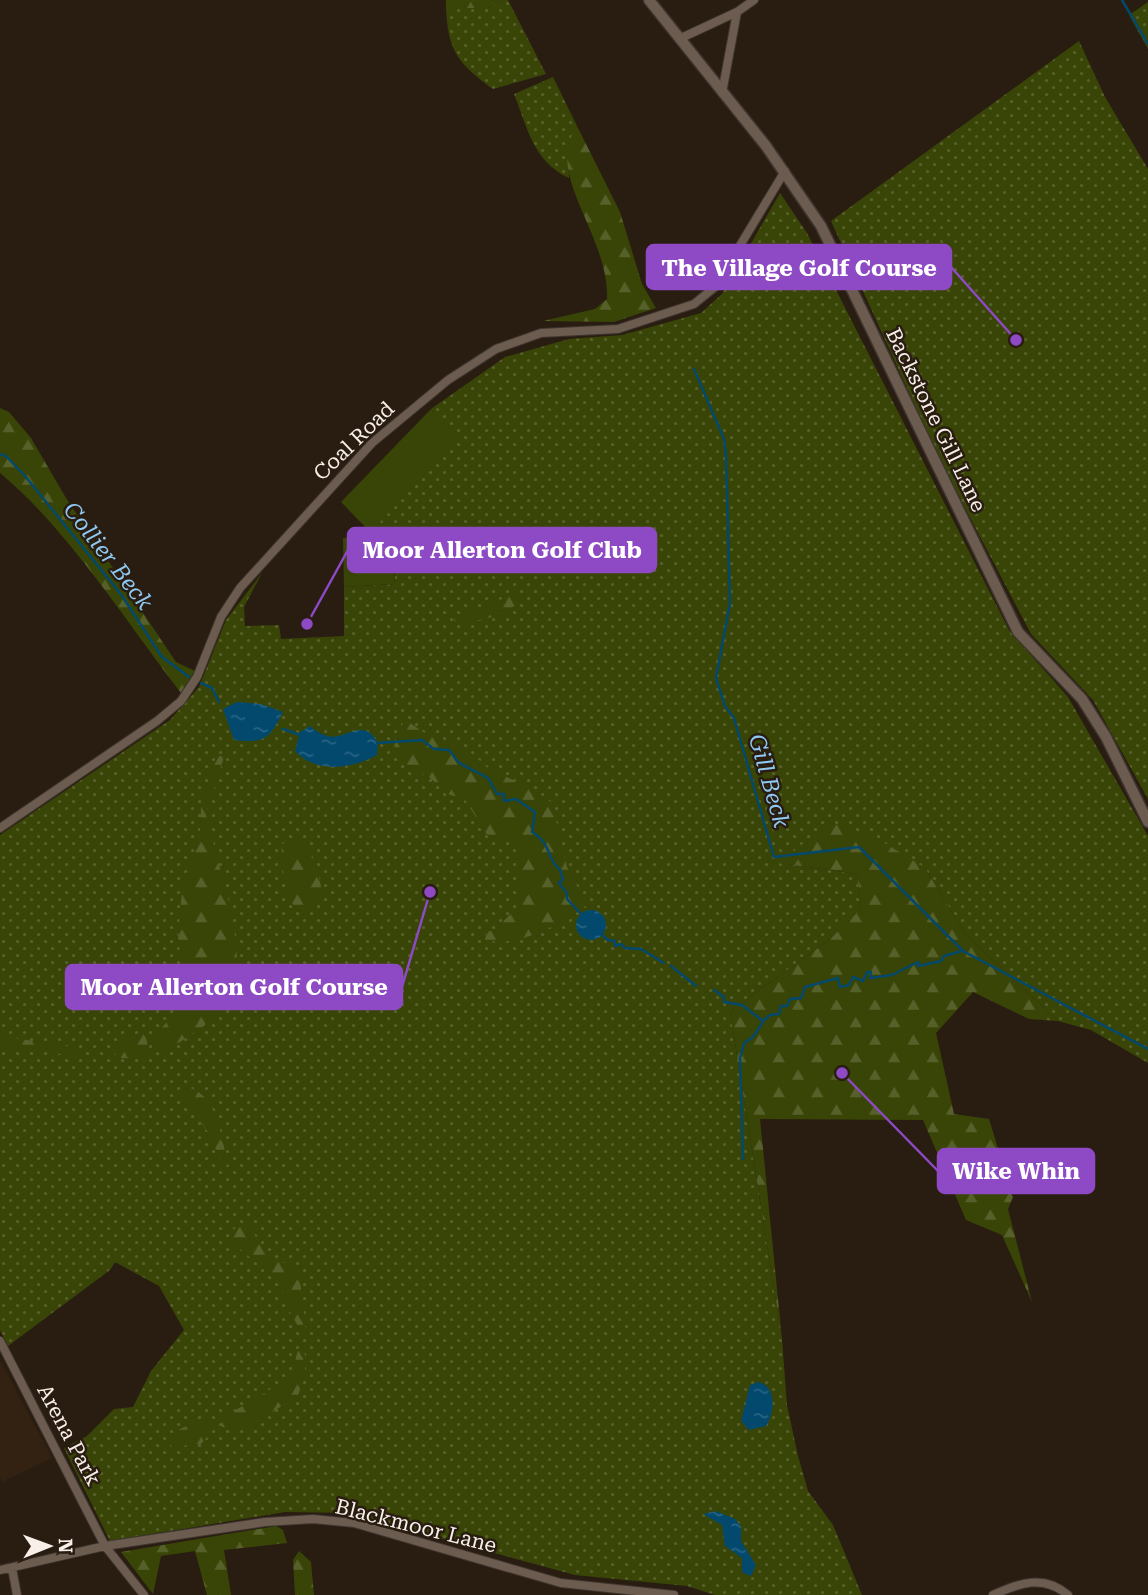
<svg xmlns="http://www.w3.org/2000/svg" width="1148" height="1595" font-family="'Roboto Serif',serif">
	<defs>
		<pattern id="green-dots" width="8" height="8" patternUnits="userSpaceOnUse" patternTransform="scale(1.75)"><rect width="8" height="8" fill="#394506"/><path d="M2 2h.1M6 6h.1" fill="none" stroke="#56602a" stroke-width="1.8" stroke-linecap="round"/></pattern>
		<pattern id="forest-firs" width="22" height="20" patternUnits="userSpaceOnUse" patternTransform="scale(1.75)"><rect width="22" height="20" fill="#394506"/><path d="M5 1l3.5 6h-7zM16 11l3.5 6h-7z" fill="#56602a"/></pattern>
		<pattern id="water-ripples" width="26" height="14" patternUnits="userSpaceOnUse" patternTransform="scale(1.75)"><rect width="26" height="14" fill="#03496e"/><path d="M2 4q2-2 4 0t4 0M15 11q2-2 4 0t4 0" fill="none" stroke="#286483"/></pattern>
	</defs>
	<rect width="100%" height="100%" fill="#291d11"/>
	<path fill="#321" d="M0,1360L52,1458L2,1482L0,1476Z"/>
	<path fill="url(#green-dots)" d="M501,0H508L546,74L493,89C459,64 448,52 446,8H488Z
		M1148,2V49L1129,15Z
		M1079,41L1105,97L1148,169V799L1093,700L1031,634L939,458L831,221Z
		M553,77L577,126L568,145L569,178C533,161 528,129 514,94Z
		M780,193L807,233L1009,630L1068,697L1148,836V1063L1091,1030L1058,1021L966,935L925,868L780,863L857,874L861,909L829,940L730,1011L782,1339L787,1405L798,1456L808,1491L833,1525L862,1595H715L687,1586L575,1575L348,1513L285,1512L110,1541L64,1448L87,1436L114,1409L133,1407L151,1371L184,1330L159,1286L115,1262L110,1270L8,1346L0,1330V835L170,720L199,687L226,620L262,573L244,607L245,626L279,625L281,639L344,636V587L395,584L392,531L370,532L459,439L431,409L505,357L569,339L622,335L701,313L722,294Z"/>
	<path fill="url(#forest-firs)" d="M446,0H501L488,8H446Z
		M577,126L620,212L642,284L656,308L614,322L543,321L595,309L607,299C609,243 560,191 568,146C569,140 574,132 577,126Z
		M0,408L9,412L31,438L66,498L176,662L195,671L181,693C128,624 66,527 0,473Z
		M515,594L521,595V600C507,616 475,624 454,621V617L463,614Z
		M407,721L426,734L469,751L489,769L535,790L552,803L567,867L578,888L590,903C562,923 520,948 485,940L486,932L494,930L516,909L520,900L515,843L489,838L464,798L450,795L429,777L409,768L396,750L395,740L403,723Z
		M217,755L224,757L206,814L233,919L238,966L234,993L204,1026L180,1042L156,1053L154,1036L180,1008L184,989L178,936L182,891L200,835L201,808Z
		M830,822L875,837L925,868L966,935L1058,1021L1029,1019L973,992L936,1033L954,1114L989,1119L1013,1197L1008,1209L1032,1302L1002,1235L966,1220L923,1120L760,1119L782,1339L730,1011L829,940L861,909L857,874L779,863Z
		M295,838C315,855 319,869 322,894L307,911H296C286,891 280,867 282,844Z
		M136,1034H146L149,1059L121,1058L113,1053V1046Z
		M0,1036L80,1048L79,1056L0,1047Z
		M185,1087C217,1091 222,1139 228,1165L222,1166L211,1137L182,1095Z
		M239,1224L251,1227C261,1250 272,1264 298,1265L306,1330L302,1333L284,1302L281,1283L229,1240V1235Z
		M298,1351L305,1354V1371L298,1396L248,1427H222V1417C241,1407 278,1388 291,1372C295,1367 295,1358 298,1351Z
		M199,1420L211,1421L212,1431L201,1444L172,1447L168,1441L176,1431Z
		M276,1526L283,1530L287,1543L224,1550L231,1595H207L195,1551L161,1556L153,1594L121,1552Z
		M299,1551L311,1562L314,1595H295L293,1560Z"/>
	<path fill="#394506" d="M431,409L460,439L370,532L341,502Z
		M391,537L395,584L344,587L343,538Z"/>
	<path fill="url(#water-ripples)" d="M237,702L261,704L283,712C270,738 265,744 234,740L223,709Z
		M310,726C317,732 328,739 338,736C353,733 366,721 378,743L377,755C352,769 316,774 295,751L300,732Z
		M576 925a15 15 0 1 1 30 0a15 15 0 1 1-30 0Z
		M758,1382C777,1386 775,1412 766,1426L749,1430L741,1421L750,1385Z
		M716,1511L735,1519L741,1526V1541L756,1565L751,1576L742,1572V1558L725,1546L722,1525L703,1514Z"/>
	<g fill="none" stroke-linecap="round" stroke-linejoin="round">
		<path stroke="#03496e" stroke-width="2.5" d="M1122,0L1148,44
			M694,369L724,439L726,456L730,603L716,678L725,706L734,718L774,857L859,847L963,951L1148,1049
			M0,454L7,457L25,476L120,593L162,657L189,677
			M201,683L212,688L219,702
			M283,729L300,735
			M377,743L422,740L434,749L449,750L459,763L488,778L497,794H504V801L516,799L535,812L532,832C552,844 547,860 560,870L563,879L559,883L567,893V899L582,915
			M601,934L608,940L615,941V946L621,944L625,948L641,949L664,963
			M671,966L696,986
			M714,990L724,997V1002L742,1005L763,1021L770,1015L779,1014L781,1006H787L790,999L801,998L805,987L838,978L840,987L849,985L853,977L863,981L867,972H871L870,978L892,975L918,962V966L941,961L944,956L962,951
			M743,1159L740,1058L744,1043L753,1037L763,1022"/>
		<g stroke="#3f352f" stroke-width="10">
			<path id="street" d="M679,39L737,12L754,0
				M722,93L737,12
				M0,828L157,721L181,701L197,677L221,617L240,588L372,443L448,380L496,349L541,333L618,329L694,304L715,287L785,171
				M0,1341L105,1546L144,1595
				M12,1568L17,1595
				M0,1570L105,1546L265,1522L313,1519L354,1523L561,1583L674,1595
				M993,1595C1019,1583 1044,1574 1068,1595"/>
		</g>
		<g stroke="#3f352f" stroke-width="13">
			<path id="secondary" d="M649,0L766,146L821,226L1018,632L1082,699L1106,737L1148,822"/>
		</g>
		<use href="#street" stroke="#6b5c4f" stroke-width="8"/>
		<use href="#secondary" stroke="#6b5c4f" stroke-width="10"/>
	</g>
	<g text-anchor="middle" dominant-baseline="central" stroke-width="5" stroke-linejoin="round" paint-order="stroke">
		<g font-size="21" fill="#f8efe8" stroke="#291d11">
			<text transform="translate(936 420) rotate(64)">Backstone Gill Lane</text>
			<text transform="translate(354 441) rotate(-44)">Coal Road</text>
			<text transform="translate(69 1435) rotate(62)">Arena Park</text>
			<text transform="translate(416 1526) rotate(14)">Blackmoor Lane</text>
		</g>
		<g font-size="23" font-style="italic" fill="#8fc8f2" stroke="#291d11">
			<text transform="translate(108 556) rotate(52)">Collier Beck</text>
			<text transform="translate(769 781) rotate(74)">Gill Beck</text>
		</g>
	</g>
	<path fill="none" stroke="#8e49c5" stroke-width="2.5" d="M1016 340L951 267M307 624L348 550M430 892L402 987M842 1073L938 1171"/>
	<g fill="#8e49c5" stroke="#291d11" stroke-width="2.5">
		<circle cx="1016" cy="340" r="7"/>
		<circle cx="307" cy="624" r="7"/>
		<circle cx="430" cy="892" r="7"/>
		<circle cx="842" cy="1073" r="7"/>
	</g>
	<g fill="#8e49c5" stroke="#8e49c5" stroke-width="2.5">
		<rect x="647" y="245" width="304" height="44" rx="7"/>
		<rect x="348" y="528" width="308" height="44" rx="7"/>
		<rect x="66" y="965" width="336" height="44" rx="7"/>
		<rect x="938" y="1149" width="156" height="44" rx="7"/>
	</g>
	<g font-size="23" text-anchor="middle" font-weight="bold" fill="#fff">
		<text x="799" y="276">The Village Golf Course</text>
		<text x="502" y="558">Moor Allerton Golf Club</text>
		<text x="234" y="995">Moor Allerton Golf Course</text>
		<text x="1016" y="1179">Wike Whin</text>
	</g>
	<g transform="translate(49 1546) rotate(89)" stroke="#291d11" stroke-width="5" paint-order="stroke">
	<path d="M0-5L12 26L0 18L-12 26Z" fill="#f8efe8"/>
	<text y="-10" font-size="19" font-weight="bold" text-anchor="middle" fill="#f8efe8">N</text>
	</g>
</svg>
